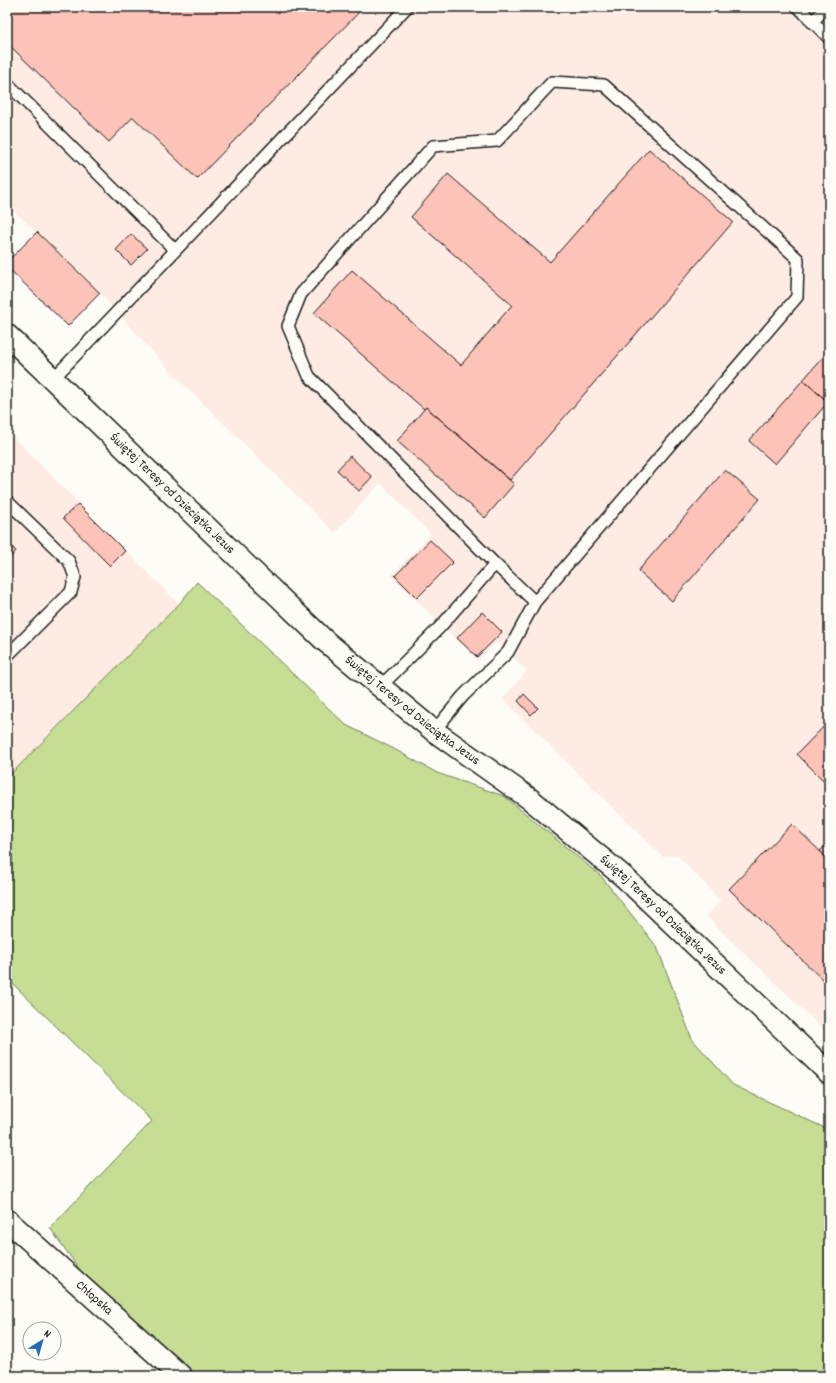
<svg xmlns="http://www.w3.org/2000/svg" width="836" height="1383" font-family="Dekko,sans-serif">
	<rect width="100%" height="100%" fill="#fdfcf7"/>
	<filter id="ink" filterUnits="userSpaceOnUse"><feTurbulence type="fractalNoise" baseFrequency=".025" numOctaves="2"/><feDisplacementMap in="SourceGraphic" scale="8" xChannelSelector="R" yChannelSelector="G"/><feConvolveMatrix kernelMatrix="1 2 1 2 8 2 1 2 1" color-interpolation-filters="sRGB"/></filter>
	<g filter="url(#ink)">
		<path fill="#fdebe4" d="M7,7H829V1035L706,916L721,901L677,855L663,857L503,699L527,671L497,642L478,660L391,576L431,534L380,483L335,533L172,373L100,293L7,204Z
			M7,431L179,604L7,778Z"/>
		<path fill="#c5de94" stroke="#707d58" d="M197,582L346,725L394,749L437,773L504,796L601,876L657,947L692,1039L733,1085L829,1130V1376H198L90,1284L50,1228L152,1121L7,978V778L179,604Z"/>
		<path fill="#fdc2b8" stroke="#1c1c1c" d="M7,7H364L197,179L133,117L109,142L7,43Z
			M649,149L733,222L510,480L426,407L424,409L314,313L352,270L461,365L512,305L411,217L448,174L550,262Z
			M37,232L100,293L68,326L7,267V262Z
			M131,234L147,249L131,265L116,250Z
			M829,350V403L803,380Z
			M803,380L828,402L775,464L749,441Z
			M426,407L514,484L485,518L397,441Z
			M350,456L372,477L359,491L337,470Z
			M725,470L760,499L672,601L638,571Z
			M78,504L125,551L110,566L63,518Z
			M430,540L453,562L417,598L395,576Z
			M7,542L16,551L7,561Z
			M482,612L502,632L477,657L457,638Z
			M524,694L538,708L531,715L518,701Z
			M829,721V786L797,754Z
			M792,824L829,860V986L729,889Z
			M829,842V860L820,851Z"/>
		<g fill="none" stroke-linecap="round" stroke-linejoin="round">
			<g stroke="#1c1c1c" stroke-width="14">
				<path id="service" d="M798,7L829,38
					M812,22L827,7
					M7,83L175,250
					M52,380L407,7
					M7,501L69,561L75,577L71,592L7,656
					M380,687L441,626L495,564
					M434,731L463,696L508,652L535,602L797,297L798,259L604,85L552,82L497,141L433,146L301,294L288,326L309,376L495,564L535,602"/>
			</g>
			<g stroke="#1c1c1c" stroke-width="24">
				<g id="minor">
					<path id="s1" d="M7,335L324,640L434,731L530,799L624,877L829,1073"/>
					<path id="s2" d="M7,1220L181,1376"/>
				</g>
			</g>
			<use href="#service" stroke="#fdfcf7" stroke-width="11"/>
			<use href="#minor" stroke="#fdfcf7" stroke-width="21"/>
		</g>
	</g>
	<g text-anchor="middle" dominant-baseline="central" stroke-width="3.5" stroke-linejoin="round" paint-order="stroke">
		<g font-size="13" fill="#1c1c1c" stroke="#fdfcf7">
			<text stroke="none"><textPath href="#s1" startOffset="229">Świętej Teresy od Dzieciątka Jezus</textPath></text>
			<text stroke="none"><textPath href="#s1" startOffset="553">Świętej Teresy od Dzieciątka Jezus</textPath></text>
			<text stroke="none"><textPath href="#s1" startOffset="877">Świętej Teresy od Dzieciątka Jezus</textPath></text>
			<text stroke="none"><textPath href="#s2" startOffset="117">Chłopska</textPath></text>
		</g>
	</g>
	<rect width="836" height="1383" fill="none" stroke="#fdfcf7" stroke-width="24"/>
	<rect x="12" y="12" width="812" height="1359" fill="none" stroke="#1c1c1c" stroke-width="1.5" filter="url(#ink)"/>
	<g transform="translate(42 1341) rotate(37)"><circle r="19" fill="#fdfcf7" stroke="#a3a29f"/>
	<path d="M0-3L7 15L0 10L-7 15Z" fill="#1f6fb2"/>
	<text y="-6" font-size="11" font-weight="bold" text-anchor="middle" fill="#1c1c1c">N</text>
	</g>
</svg>
